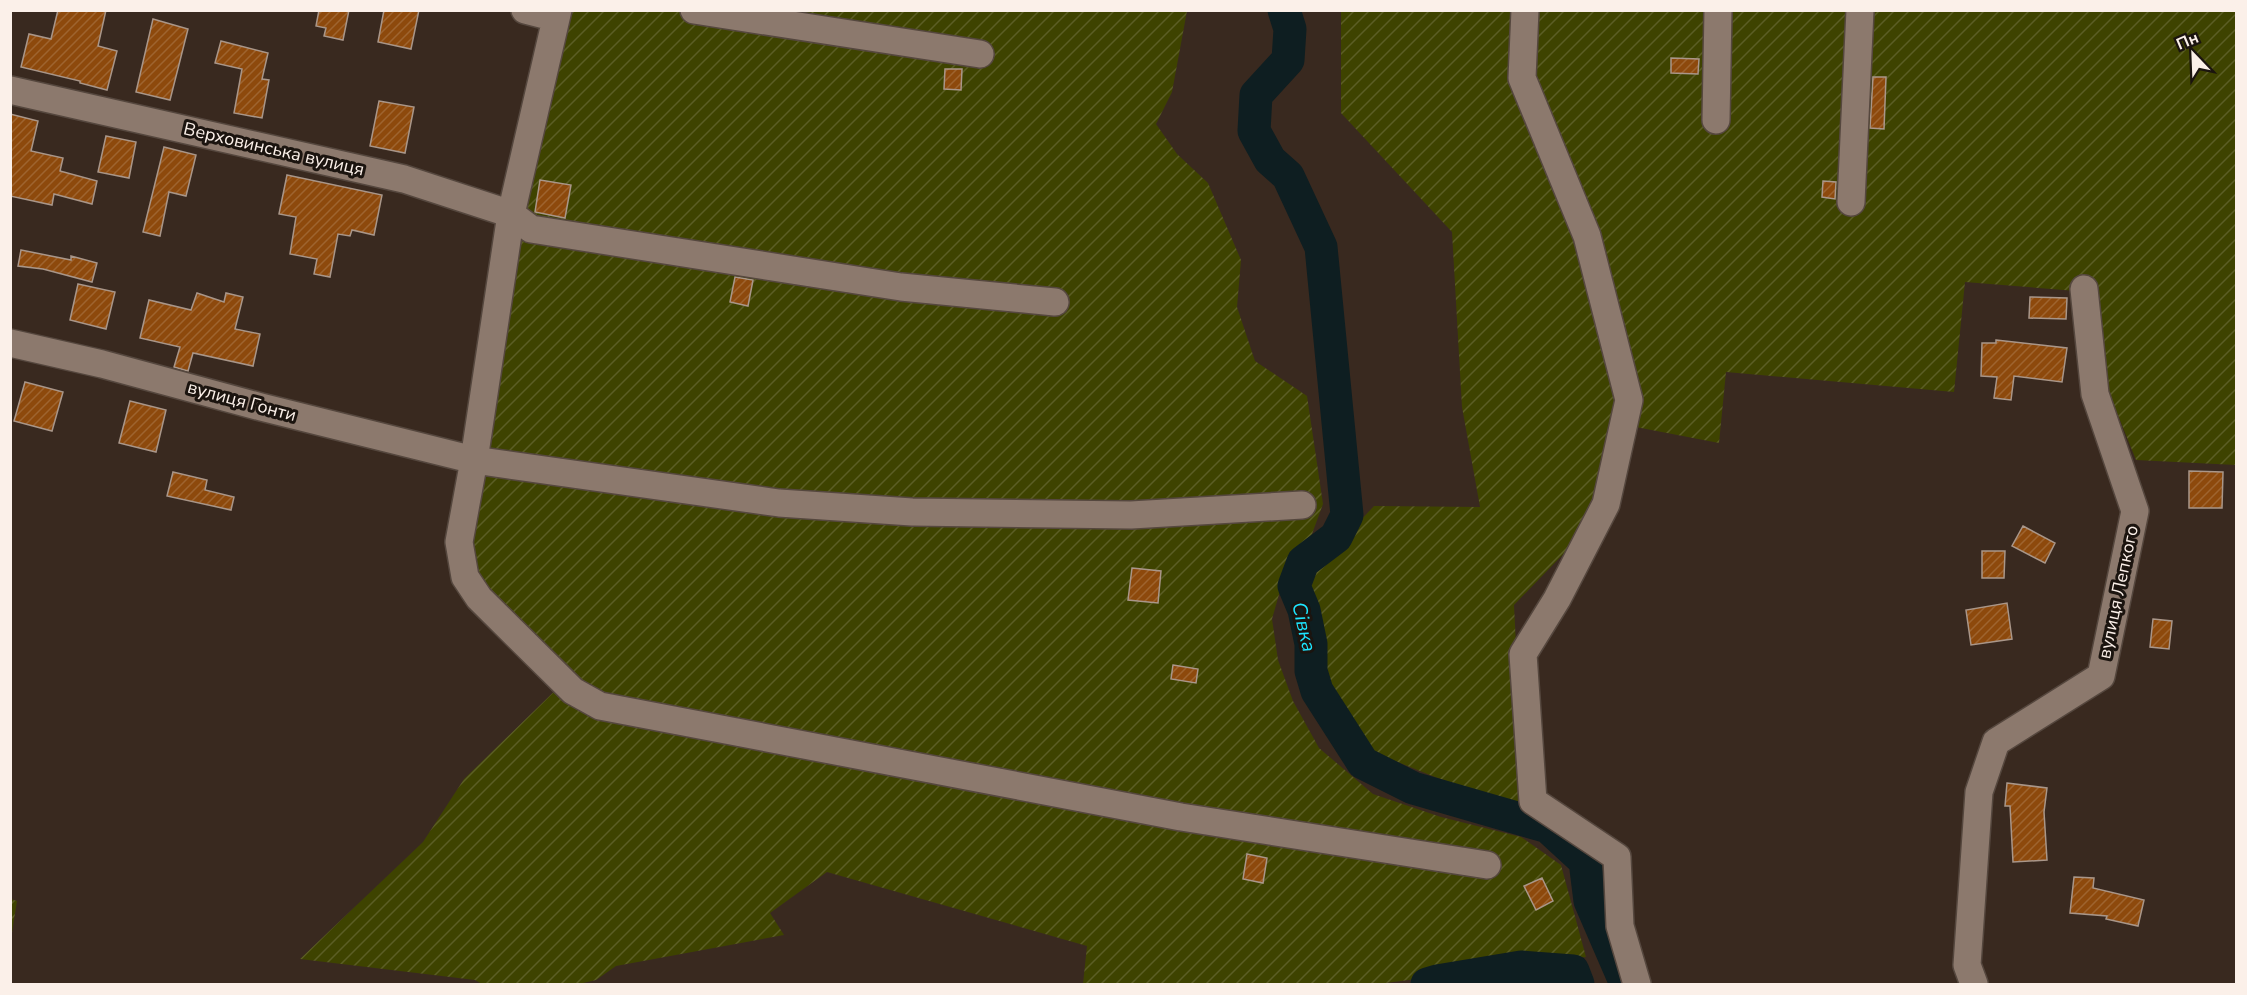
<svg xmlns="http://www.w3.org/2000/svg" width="2247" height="995" font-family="'Nunito Sans',sans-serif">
	<defs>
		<pattern id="garden-furrows" width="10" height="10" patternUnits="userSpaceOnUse" patternTransform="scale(1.5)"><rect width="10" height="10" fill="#3e4300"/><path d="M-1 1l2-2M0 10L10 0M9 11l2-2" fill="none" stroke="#5b5e25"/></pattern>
		<pattern id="building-hatch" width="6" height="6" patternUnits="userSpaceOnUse" patternTransform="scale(1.5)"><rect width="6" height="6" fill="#8d490c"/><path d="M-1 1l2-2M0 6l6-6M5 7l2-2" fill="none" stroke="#9e642f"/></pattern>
	</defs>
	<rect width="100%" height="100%" fill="#39291f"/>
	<path fill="url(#garden-furrows)" d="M566,11H1187L1172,92L1156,124L1177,154L1208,183L1241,260L1237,307L1255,361L1307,396L1323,504L1312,534L1286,570L1272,619L1278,660L1293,701L1319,748L1373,794L1441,817L1521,837L1561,865L1586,957L1378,984H1083L1087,946L827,872L770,913L784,935L616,966L596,980L579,984H482L475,980L300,959L423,842L464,779L565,681L470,588L474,460Z
		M1341,11H2236V465L2136,460L2107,388L2089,292L1965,282L1954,392L1726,372L1719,443L1615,423L1604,474L1574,543L1514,605L1524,807L1435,777L1365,749L1321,667L1308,576L1374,506L1480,507L1462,407L1452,232L1341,113Z
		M11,899L17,901L11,939L10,899Z"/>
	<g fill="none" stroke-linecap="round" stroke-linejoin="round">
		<path stroke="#0e1e21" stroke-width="33" d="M1284,10L1290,29L1288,60L1256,95L1254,131L1270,160L1288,176L1321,247L1347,515L1336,537L1303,562L1294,586L1304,610L1311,644V671L1317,691L1363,763L1413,788L1548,827L1585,861L1590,901L1626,984
			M1427,984L1437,981L1521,967L1573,971L1578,984"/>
	</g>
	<path fill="url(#building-hatch)" stroke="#a99689" stroke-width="1.5" d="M58,10H106L98,46L117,51L107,90L80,83V81L21,67L29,34L51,39Z
		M319,10H349L343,40L324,36L326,28L316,26Z
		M384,10H419L411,49L378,42Z
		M153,19L188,29L170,100L136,92Z
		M221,41L268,53L262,79L269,80L262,118L234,113L242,69L215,63Z
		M1671,58L1699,59L1698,74L1671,73Z
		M945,69H962L961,90L944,89Z
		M1873,77H1886L1884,129L1870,128Z
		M379,101L414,107L405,153L370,146Z
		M10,114L38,121L31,151L63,158L60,171L97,181L92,204L54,194L52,205L10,196Z
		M106,136L136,142L129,178L98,172Z
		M164,147L196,155L186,196L169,192L160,236L143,232Z
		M287,175L382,195L374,235L352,230L350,236L338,234L330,277L314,274L317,259L290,254L296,217L279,214Z
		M540,180L571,185L565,218L535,212Z
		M1823,181L1836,182L1835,199L1822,197Z
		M21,250L71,260V256L97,263L92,282L43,269L18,266Z
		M735,277L753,280L748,306L730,302Z
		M78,284L115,292L106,329L70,320Z
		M197,293L224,302L226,293L243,297L235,329L260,334L253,366L193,353L188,371L174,367L180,347L140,338L149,300L191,310Z
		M2030,297L2067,298L2066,319L2029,318Z
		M1996,340L2067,348L2062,382L2014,376L2011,400L1994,398L1997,377L1981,376L1982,343H1996Z
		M25,382L63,392L52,431L14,421Z
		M130,401L166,410L156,452L119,443Z
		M2189,471L2223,472L2222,508H2189Z
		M173,472L207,480L205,490L234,497L231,510L167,496Z
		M2023,526L2055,543L2045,563L2012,546Z
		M1982,551H2005L2004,578H1982Z
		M1132,568L1161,571L1158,603L1128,600Z
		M2007,603L2012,639L1971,645L1966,610Z
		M2153,619L2172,621L2169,649L2150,647Z
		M1173,665L1198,669L1196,683L1171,679Z
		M2007,783L2047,788L2044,812L2047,860L2013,862L2010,806H2005Z
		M1247,854L1267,858L1263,883L1243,879Z
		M2074,877L2094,878L2093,888L2144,900L2138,926L2106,919L2107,916L2070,913Z
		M1542,878L1553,901L1536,910L1524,886Z"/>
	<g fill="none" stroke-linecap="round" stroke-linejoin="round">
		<g stroke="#55473e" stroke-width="30">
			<path id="minor" d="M525,10L556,18
				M558,10L511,214L474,460L459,542L465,577L479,598L573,691L600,706L1181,817L1487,865
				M694,10L980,54
				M1525,10L1522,78L1587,236L1629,400L1606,504L1557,599L1523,654L1533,801L1617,857L1620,926L1637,984
				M10,90L404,179L511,214L531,229L901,287L1055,302
				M1716,120L1718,10
				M1851,202L1860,10
				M10,343L102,364L261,407L474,460L779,503L912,512L1131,515L1302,505
				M1974,984L1967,965L1979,792L1996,742L2101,676L2135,511L2095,394L2084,289"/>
		</g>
		<use href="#minor" stroke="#8c796d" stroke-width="27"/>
	</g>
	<g text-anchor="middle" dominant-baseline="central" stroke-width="6" stroke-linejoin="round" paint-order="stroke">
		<g font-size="18" fill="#fbf0e9" stroke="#1b140f">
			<text transform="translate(274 149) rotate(13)">Верховинська вулиця</text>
			<text transform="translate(242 401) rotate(15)">вулиця Гонти</text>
			<text transform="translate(2118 592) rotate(-78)">вулиця Лепкого</text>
		</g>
		<g font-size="20" font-style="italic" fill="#1de5ff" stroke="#1b140f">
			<text transform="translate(1304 627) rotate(77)">Сівка</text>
		</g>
	</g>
	<rect width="2247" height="995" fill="none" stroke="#fbf0e9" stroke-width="24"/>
	<g transform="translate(2193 54) rotate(337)" stroke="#1b140f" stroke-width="4.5" paint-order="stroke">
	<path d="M0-4.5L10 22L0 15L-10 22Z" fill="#fbf0e9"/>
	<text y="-9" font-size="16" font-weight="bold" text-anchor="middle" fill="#fbf0e9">Пн</text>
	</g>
</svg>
